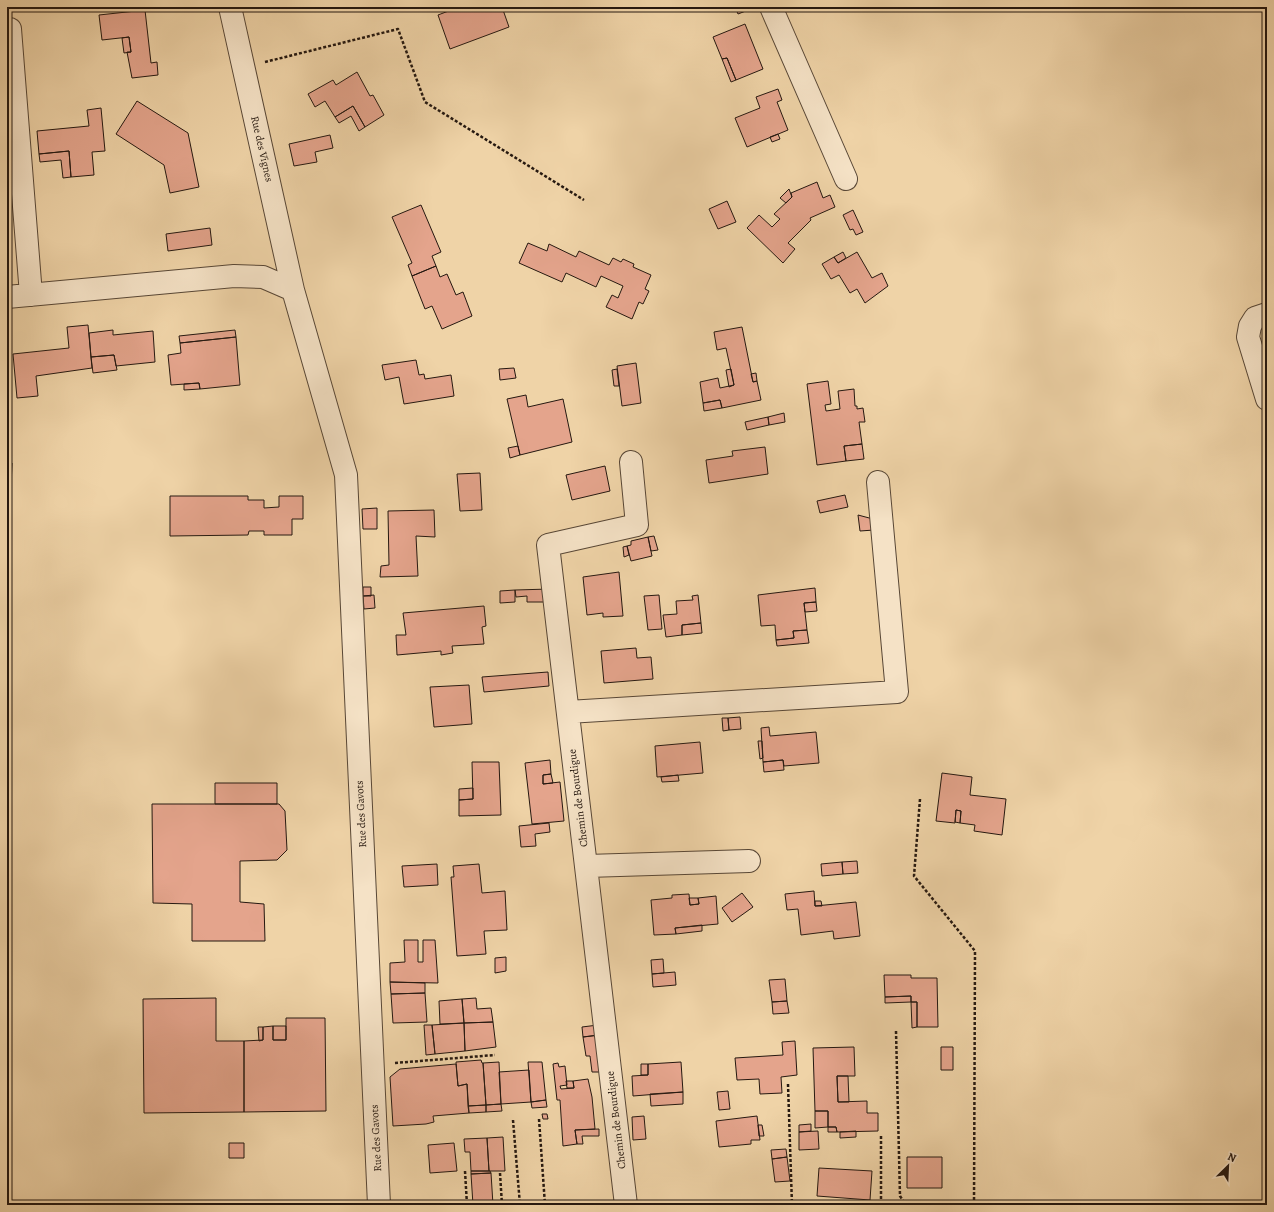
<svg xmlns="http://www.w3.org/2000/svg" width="1274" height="1212" font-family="Alegreya,serif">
	<rect width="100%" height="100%" fill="#efd3a7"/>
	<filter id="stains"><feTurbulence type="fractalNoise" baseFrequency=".005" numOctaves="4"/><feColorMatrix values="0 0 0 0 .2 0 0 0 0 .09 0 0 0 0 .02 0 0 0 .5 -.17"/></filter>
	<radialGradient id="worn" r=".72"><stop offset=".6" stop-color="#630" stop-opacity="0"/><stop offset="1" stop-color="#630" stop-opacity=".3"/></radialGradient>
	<path fill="#e4a48c" stroke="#251810" d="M459,7H502L509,27L450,49L438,15Z
		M735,7H756L738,14Z
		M145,10L151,63L157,62L158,75L132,78L127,52H131L129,37L102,40L99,15Z
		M745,24L763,69L736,80L727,58L722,59L713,37Z
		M129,37L131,52L124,53L122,38Z
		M727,58L736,80L731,82L722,59Z
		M357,72L370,96L373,95L384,115L365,127L353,106L335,117L325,101L315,107L308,94L333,80L336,85Z
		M778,89L782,100L777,102L788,130L747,147L735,118L760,108L756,97Z
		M137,101L188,133L199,187L170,193L164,165L116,134Z
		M353,106L365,127L359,131L351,116L339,123L335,117Z
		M101,108L105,151L92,152L94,175L71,177L69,151L39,154L37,131L89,126L87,110Z
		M778,134L780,139L772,142L770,137Z
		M330,135L333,148L315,152L317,162L294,166L289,144Z
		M69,151L71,177L63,178L61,160L40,162L39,154Z
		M817,182L823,198L830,195L835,207L810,218L811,220L788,243L795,249L783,263L747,228L759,215L772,227L780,219L774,214L792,197L791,193Z
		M789,189L792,197L786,203L780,198Z
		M727,201L736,222L718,229L709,209Z
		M421,205L441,252L432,256L436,266L412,276L408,265L412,263L392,217Z
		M853,210L863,232L856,235L853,229L850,230L843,215Z
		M210,228L212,245L168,251L166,234Z
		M528,243L547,251L549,244L576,257L579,251L609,265L613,258L621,262L623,259L634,264L633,267L651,275L645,289L649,291L643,304L639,302L632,319L606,307L612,295L618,298L623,286L601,276L596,287L566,273L562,282L519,263Z
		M843,252L846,258L838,263L834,257Z
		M857,252L872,278L882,273L888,286L865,303L857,289L850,293L839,275L831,279L822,264L834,257L838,263Z
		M436,266L440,277L447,274L456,295L463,292L472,316L442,329L432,306L425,309L412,276Z
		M88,325L92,368L36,376L38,396L17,398L13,354L69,348L67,327Z
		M742,327L753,382L757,381L761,400L722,408L720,400L703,403L700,382L718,378L720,388L734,385L726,348L717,350L714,332Z
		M113,330V335L153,331L155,362L116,366L114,355L91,357L89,333Z
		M235,330L236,337L180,343L179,336Z
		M236,337L240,385L200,389L199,383L171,385L168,355L181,353L180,343Z
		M114,355L117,370L93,373L91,357Z
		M416,360L419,375L424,374L425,379L451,375L454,396L404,404L399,377L385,380L382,365Z
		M636,363L641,403L622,406L617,366Z
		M514,368L516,378L500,380L499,369Z
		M617,369L619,386H614L612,370Z
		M731,369L734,385L729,387L726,370Z
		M756,373L757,381L753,382L751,374Z
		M828,381L831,404L825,405L826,411L840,409L838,391L854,389L855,406H857V409L863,408L865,422H859L862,444L844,446L846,461L817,465L807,384Z
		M199,383L200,389L184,390V384Z
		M526,395L528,407L563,399L572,442L520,455L507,399Z
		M720,400L722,408L704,411L703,403Z
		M784,413L785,422L769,425L768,417Z
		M768,417L769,425L747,430L745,422Z
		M862,444L864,459L846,461L844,446Z
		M518,446L520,455L510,458L508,448Z
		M765,447L768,474L709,483L706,460L733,456L732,451Z
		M7,463H12L11,487L7,486Z
		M605,466L610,491L572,500L566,475Z
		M480,473L482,510L460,511L457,474Z
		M845,495L848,507L820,513L817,501Z
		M170,496H248V500H264V508L279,507V496H303V519H292V535H264V531H249L248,535L170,536Z
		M377,508V529H363L362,509Z
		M434,510L435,537L416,536L418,576L380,577L381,566L389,565L388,511Z
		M858,515L873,519L874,530L860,531Z
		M654,536L658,550L651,551L648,537Z
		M648,537L652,556L631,561L627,546L631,545V541Z
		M627,546L629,555L624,557L623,547Z
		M619,572L623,616L603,617V613L587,615L583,577Z
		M363,587H371V596H363Z
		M815,588L816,602L804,603L807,630L793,631L794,638L776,640L775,625L761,626L758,595Z
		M550,589L553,602H527V596L516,597L515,590Z
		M515,590V602L500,603V591Z
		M374,595L375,608L364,609L363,596Z
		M659,595L662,629L648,630L644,596Z
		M698,595L701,623L682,625V635L666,637L663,615L677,614L676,601L693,600L692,596Z
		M816,602L817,611L805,612L804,603Z
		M484,606L486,626L482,627L484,644L452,646L453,653L441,655V651L397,655L396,635H406L403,613Z
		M701,623L702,633L682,635V625Z
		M807,630L809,643L777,646L776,640L794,638L793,631Z
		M636,648L637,658L651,657L653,679L604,683L601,651Z
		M548,672L549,686L484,692L482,677Z
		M469,685L472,724L434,727L430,687Z
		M740,717L741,729L729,730L728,718Z
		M722,718H728L729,730L723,731Z
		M769,727L770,736L816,732L819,763L784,766L783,760L763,762L761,728Z
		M758,741H762L763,758L760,759Z
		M700,742L703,773L657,777L655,746Z
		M550,760L551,774L543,775V784L560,782L564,821L532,824L525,763Z
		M783,760L784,770L764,772L763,762Z
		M472,762H499L501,815L459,816V800L473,799Z
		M942,773L972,777L970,795L1006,799L1002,835L974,831L975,825L960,823L961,811L956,810L955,823L936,821Z
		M551,774L553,783L543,784V775Z
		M678,775L679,781L662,782L661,777Z
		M215,783H277V804H215Z
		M473,788V799L459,800V789Z
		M152,804H279L285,811L287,850L277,860L240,861V902L264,904L265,941H192V904L153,903Z
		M956,810L961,811L960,823L955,822Z
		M549,823L550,832L535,834L536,846L521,847L519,826Z
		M857,861L858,873L843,874L842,862Z
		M842,862L843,874L822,876L821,864Z
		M437,864L438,885L404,887L402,866Z
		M479,864L482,893L505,891L507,930L484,931L486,954L457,956L451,877H454L453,866Z
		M814,891L815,906L856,902L860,936L834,939L833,931L801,935L798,909L787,910L785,894Z
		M742,893L753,907L732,922L722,908Z
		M689,894L690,905L699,904L698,898L716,896L718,924L675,928L676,934L654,935L651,900L672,898V895Z
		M689,898H698L699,904L690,905Z
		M815,901H821L822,906H815Z
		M702,925V931L676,934L675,928Z
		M404,940H418V962H423V940H435L438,983L390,982V963L405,962Z
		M506,957V971L495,973V958Z
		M663,959L664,973L652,974L651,960Z
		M675,972L676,985L653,987L652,974Z
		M884,975H911V978H937L938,1027H917V1002H911V996L885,997Z
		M785,979L787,1001L772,1002L769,980Z
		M390,982L425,983V993L391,994Z
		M425,993L427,1022L393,1023L391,994Z
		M911,996V1002L885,1003V997Z
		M216,998V1041H244V1112L144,1113L143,999Z
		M476,998L477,1009L491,1008L493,1022L464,1023L462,999Z
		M462,999L464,1023L440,1024L439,1001Z
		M787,1001L789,1013L773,1014L772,1002Z
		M911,1002H917V1027L912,1028Z
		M286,1018H325L326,1111L244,1112V1041L263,1040V1027L273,1026V1040H286Z
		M493,1022L496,1047L465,1051L464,1023Z
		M464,1023L465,1051L435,1054L432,1025Z
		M424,1025H432L435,1054L426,1055Z
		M598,1025L599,1035L583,1037L582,1027Z
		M273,1026H286V1040H273Z
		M258,1027H263V1040L259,1041Z
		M599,1035L602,1072H592L590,1056H586L583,1037Z
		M795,1041L797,1075L781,1077L782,1093L760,1094L759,1079L737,1080L735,1058L783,1055L782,1042Z
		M854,1047L855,1076H837L838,1102L867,1101V1113H878V1131L837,1132L836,1127H828V1111H815L813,1048Z
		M941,1047H953V1070H941Z
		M481,1060L482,1063H483L486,1105L468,1106L467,1084L458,1086L456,1062Z
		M499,1062L501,1104L486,1105L483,1063Z
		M528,1062H542L546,1100L531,1102Z
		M681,1062L683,1092L633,1096L632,1076L648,1075V1064Z
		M558,1063L559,1067L565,1066L567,1085L560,1086L561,1089L574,1088L573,1081L588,1079L592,1097L595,1129L575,1130L577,1144L563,1146L560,1100H557L553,1064Z
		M456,1064L458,1086L467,1084L469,1113L433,1116L434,1122L426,1124L393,1126L390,1077L400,1069Z
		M641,1064H648V1075H641Z
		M529,1070L531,1102L501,1104L499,1072Z
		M837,1076H848L849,1102H838Z
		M566,1081H573L574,1088H567Z
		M728,1091L730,1109L719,1110L717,1092Z
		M683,1092V1104L651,1106L650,1094Z
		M546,1100L547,1107L532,1108L531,1102Z
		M501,1104L502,1111L486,1112V1105Z
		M486,1105V1112L469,1113L468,1106Z
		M815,1111H828V1127L815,1128Z
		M542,1114H547L548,1119H543Z
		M644,1116L646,1139L633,1140L632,1117Z
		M757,1116L760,1140H751V1144L719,1147L716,1121Z
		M811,1124V1131L799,1132V1125Z
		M758,1125H762L764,1136H759Z
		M828,1127H836L837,1132H828Z
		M599,1129V1136H582L583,1144H577L575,1130Z
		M818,1131L819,1149L799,1150V1132Z
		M856,1131V1137L840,1138V1132Z
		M503,1137L505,1171H489L487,1138Z
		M487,1138L489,1171H471L470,1152H465L464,1139Z
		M229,1143H244V1158H229Z
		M454,1143L457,1171L430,1173L428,1145Z
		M786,1149L787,1157L772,1159L771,1150Z
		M787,1157L790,1181L775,1182L772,1159Z
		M907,1157H942V1188H907Z
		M819,1168L872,1171L870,1200L817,1196Z
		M471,1171H490L491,1173L471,1174Z
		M491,1173L493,1205H473L471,1174Z"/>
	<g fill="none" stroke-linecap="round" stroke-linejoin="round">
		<g stroke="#584736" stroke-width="24">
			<path id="minor" d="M230,7L293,290
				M771,7L846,179
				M10,29L31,295
				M7,297L234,276L263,277L293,290L346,475L379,1205
				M1267,314L1255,318L1250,326L1248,337L1267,399
				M568,712L897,692L878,482
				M587,866L749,861
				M626,1205L548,545L637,525L631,462"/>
		</g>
		<path stroke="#251810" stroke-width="2.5" stroke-dasharray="3 2" stroke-linecap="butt" d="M265,62L398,29L425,102L584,200
			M920,799L914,876L975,951L974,1205
			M896,1031L900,1196L906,1205
			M395,1063L495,1055
			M788,1084L792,1205
			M539,1119L545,1205
			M513,1120L520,1205
			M881,1136V1205
			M465,1171L467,1205
			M500,1173L502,1205"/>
		<use href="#minor" stroke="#f5e2c6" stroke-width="22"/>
	</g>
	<g text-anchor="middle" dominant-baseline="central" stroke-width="4" stroke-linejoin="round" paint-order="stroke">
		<g font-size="11" fill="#251810" stroke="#f5e2c6">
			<text transform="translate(262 149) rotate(77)">Rue des Vignes</text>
			<text transform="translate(578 798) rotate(-97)">Chemin de Bourdigue</text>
			<text transform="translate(361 814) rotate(-93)">Rue des Gavots</text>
			<text transform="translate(616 1120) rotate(-97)">Chemin de Bourdigue</text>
			<text transform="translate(376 1138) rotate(-93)">Rue des Gavots</text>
		</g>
	</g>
	<rect width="1274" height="1212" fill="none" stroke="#efd3a7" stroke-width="24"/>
	<rect x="8" y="8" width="1258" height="1196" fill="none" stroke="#251810" stroke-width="2"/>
	<rect x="12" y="12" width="1250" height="1188" fill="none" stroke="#251810"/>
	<g transform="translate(1228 1166) rotate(24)" stroke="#f5e2c6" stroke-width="3" paint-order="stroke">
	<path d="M0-3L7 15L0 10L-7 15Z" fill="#251810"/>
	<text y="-6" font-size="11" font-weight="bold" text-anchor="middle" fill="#251810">N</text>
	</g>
	<rect width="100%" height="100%" filter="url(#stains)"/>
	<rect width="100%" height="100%" fill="url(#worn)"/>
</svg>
